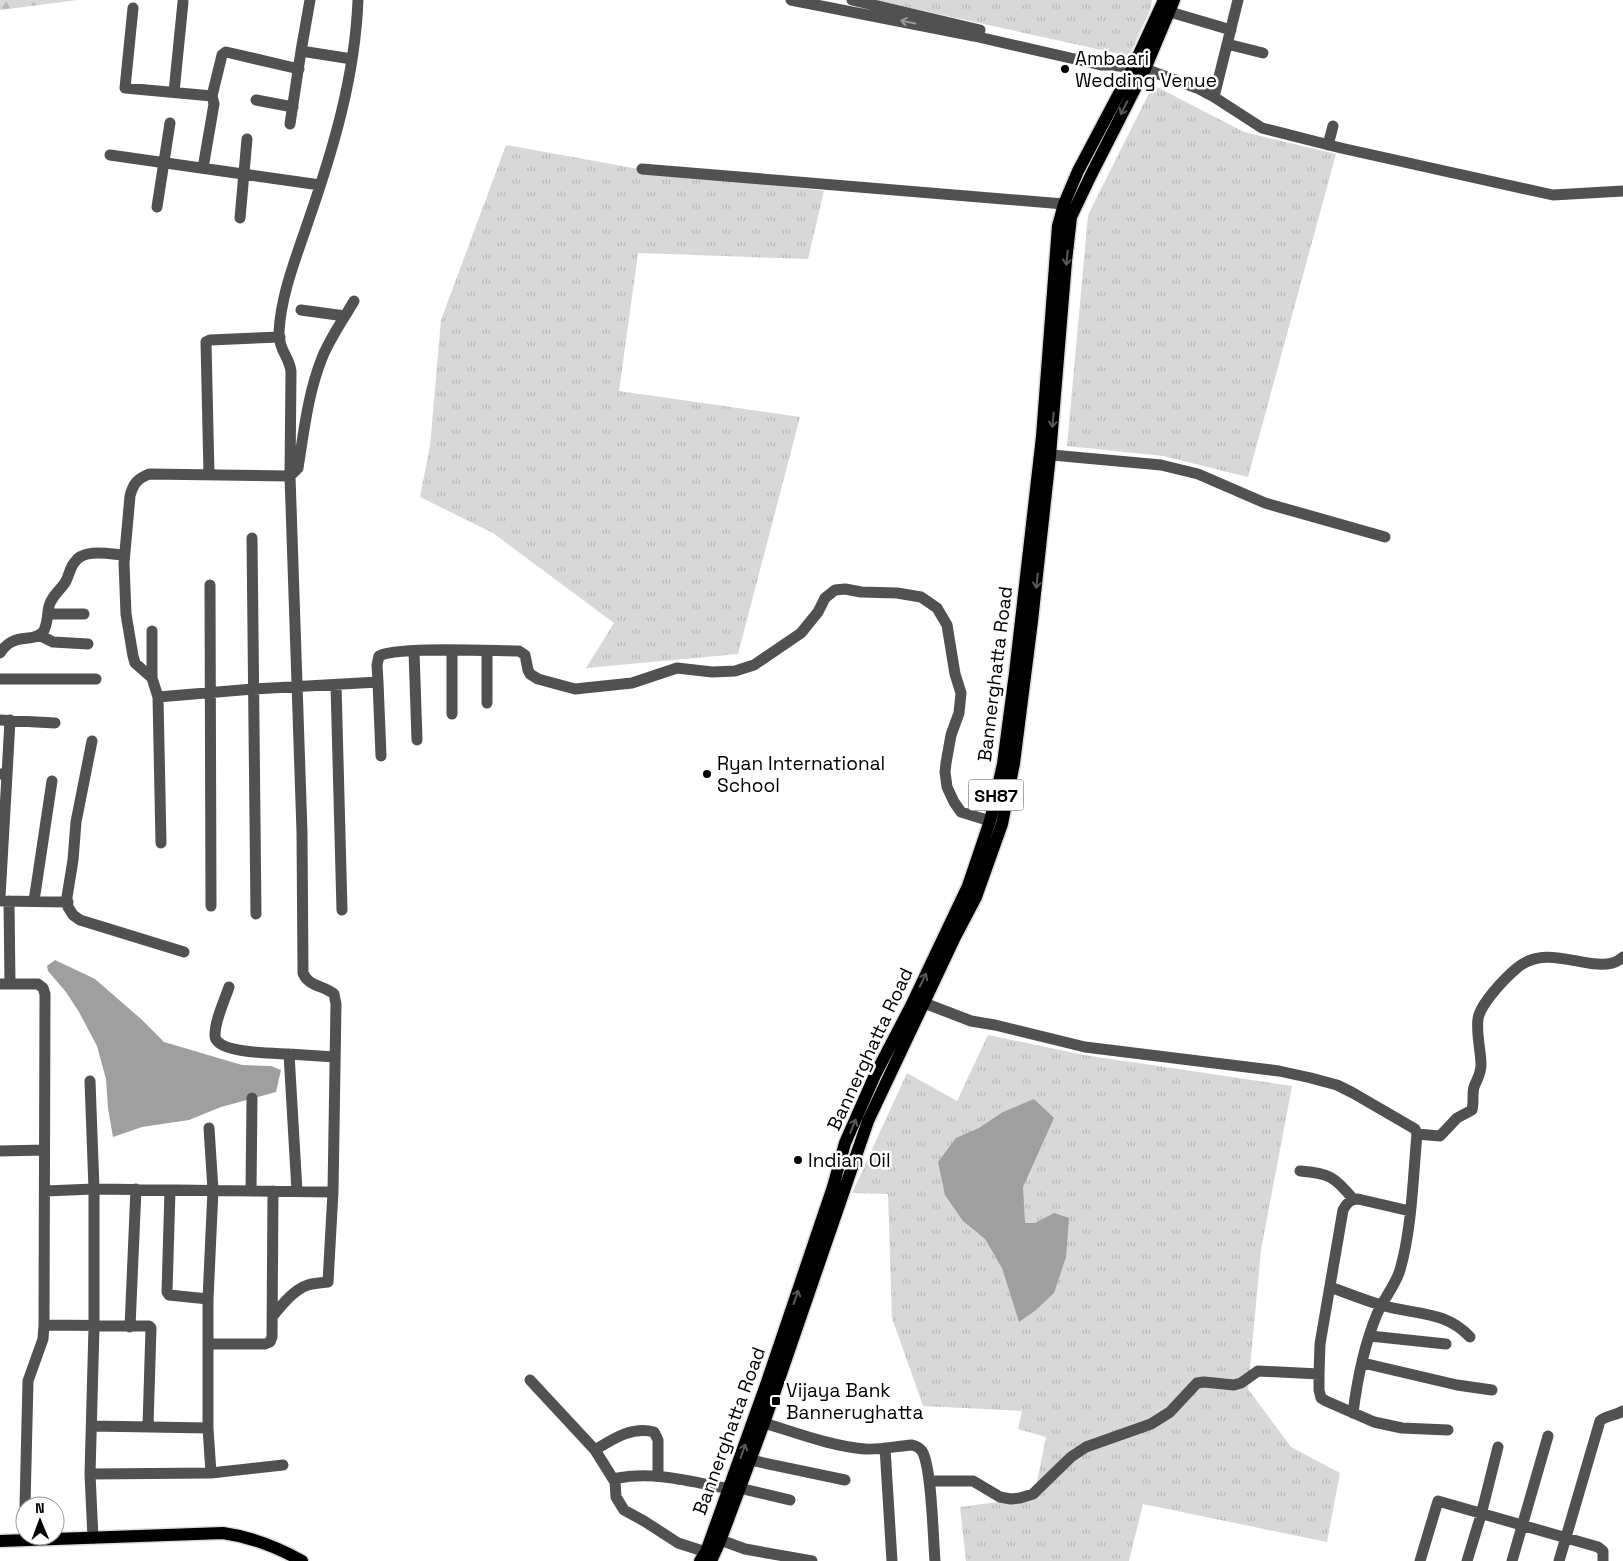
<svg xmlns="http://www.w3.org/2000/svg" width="1623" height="1561" font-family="'Space Grotesk',sans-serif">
	<defs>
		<pattern id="grass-tufts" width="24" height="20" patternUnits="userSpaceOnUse" patternTransform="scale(1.25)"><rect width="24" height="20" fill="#d8d8d8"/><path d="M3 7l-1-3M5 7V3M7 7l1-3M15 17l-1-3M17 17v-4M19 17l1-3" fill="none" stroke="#b8b8b8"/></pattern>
		<pattern id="forest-firs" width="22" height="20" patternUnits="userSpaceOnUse" patternTransform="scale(1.25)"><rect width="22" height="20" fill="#d8d8d8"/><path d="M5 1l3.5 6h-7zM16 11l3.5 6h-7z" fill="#b8b8b8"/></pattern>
	</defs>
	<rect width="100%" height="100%" fill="#fff"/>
	<path fill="url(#grass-tufts)" d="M874,0H1152L1150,10L1129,56Z
		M1153,85L1244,132L1336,154L1248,477L1163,456L1067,446L1088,215Z
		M506,145L633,168L824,191L808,259L638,253L619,391L800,417L738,654L586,668L614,623L493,533L420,497L430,446L441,320Z
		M988,1035L1084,1055L1292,1086L1261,1250L1248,1389L1291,1447L1340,1473L1327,1542L1143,1504L1129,1561H966L960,1507L1034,1497L1046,1437L1018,1429L1022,1411L923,1406L892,1318L888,1194L852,1193L907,1073L957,1101Z"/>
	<path fill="url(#forest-firs)" d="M0,0H78L0,10Z"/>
	<path fill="#9f9f9f" d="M55,960L95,979L141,1019L164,1042L242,1065L271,1066L281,1070L276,1092L221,1107L189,1120L142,1127L113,1137L108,1108L106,1079L97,1046L79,1012L66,992L48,971L47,966Z
		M1034,1099L1054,1118L1023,1187L1025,1223H1035L1054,1213L1069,1218L1066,1257L1054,1293L1036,1310L1019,1322L1002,1268L985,1239L963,1221L945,1195L938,1162L956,1138L979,1128L1003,1112Z"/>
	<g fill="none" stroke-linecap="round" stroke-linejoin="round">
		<g stroke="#dbdbdb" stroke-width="15">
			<path id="major" d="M0,1541L223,1533C252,1537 277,1547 302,1561
				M700,1561L706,1552L767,1382L833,1187L845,1143L875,1075L911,1006L968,886L990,821L1003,764L1015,673L1042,437L1058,226L1064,204L1078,171L1133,67L1164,0
				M711,1561L720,1541L764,1423L868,1121L955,937L976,897L1002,824L1014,763L1032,621L1050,455L1066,261L1071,217L1091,175L1145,69L1174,0"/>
		</g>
		<path stroke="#515151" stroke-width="11" d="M791,0L974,36L1101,65H1110L1145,69L1197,88L1214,97L1262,128L1341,148L1553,195L1623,191
			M852,0L980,30
			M133,8L125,88L212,96L214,104L203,168
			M1170,12L1231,30
			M1227,44L1263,53
			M301,51L310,0
			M174,92L183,2
			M212,96L222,55L226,52L299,69
			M1214,97L1238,0
			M256,100L293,107
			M290,124L301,51L352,59
			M1328,145L1333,126
			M110,155L320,185
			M642,169L1064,204
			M157,207L170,123
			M240,218L247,139
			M301,310L345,316
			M1041,454L1161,465L1198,474L1265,503L1385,537
			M209,475L206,342L210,340L280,337
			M252,538L256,914
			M210,585L211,906
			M48,614H84
			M39,635L53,642L88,644
			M414,651L417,740
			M452,651V714
			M0,653C14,631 32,644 43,632C48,625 47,614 49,606C52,595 61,590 66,581C69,575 70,568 74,563C83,548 109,554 124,555
			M152,678V631
			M0,679H96
			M378,682L381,756
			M336,685L342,910
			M158,697L253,689L378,682L377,665L379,656C394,646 495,651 519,651L525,655L528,670L530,674L538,679L575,689L632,683L677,668L712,672L735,671L754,665L801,633L818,612L825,598L835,590L845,589L861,592L897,593L921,597L937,608L947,625L955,674L961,693L959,713L951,735L946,763L945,772L947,787L954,802L961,812L990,821
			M487,703V651
			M0,720L55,723
			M92,741L76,822L73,860L67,897L68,907L73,915L80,920L184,952
			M0,774L7,775L0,897
			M7,775L10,720
			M161,843L158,697L152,678L135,663L133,656L126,614L124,563L130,496C133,484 137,479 149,474L290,476L298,468C304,431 308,393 322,358C330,338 343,320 354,301
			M2,901L68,902
			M9,901L10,984
			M34,901L52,781
			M0,984H38L43,988L45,994L44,1325L43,1339L28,1381L25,1506
			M229,987C224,1002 215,1020 215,1035C214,1054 275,1053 289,1054
			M924,1003L971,1021L995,1025L1085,1047L1279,1071L1311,1078L1337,1085L1353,1093L1415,1129L1417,1134C1413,1177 1412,1228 1400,1270C1395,1286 1384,1298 1377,1314C1365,1343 1357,1381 1353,1413
			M209,1128L213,1190L208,1299V1428L211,1473
			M1417,1134L1440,1136L1457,1118L1472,1110C1474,1102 1472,1094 1474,1087C1477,1079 1481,1074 1481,1065C1481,1051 1476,1034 1478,1019C1480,1004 1505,978 1517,968C1551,939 1597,980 1623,957
			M0,1151L44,1150
			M1300,1171C1329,1173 1335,1177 1353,1199
			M170,1190L167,1292L169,1295L208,1299
			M45,1191L94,1189L90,1081
			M251,1191L252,1098
			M297,1191L289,1054L335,1057
			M1410,1211L1358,1199C1350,1199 1347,1203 1343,1210L1320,1344L1319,1374V1390L1321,1398L1326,1401L1374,1422L1402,1428L1448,1430
			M1330,1287C1347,1293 1364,1300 1381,1305C1414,1315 1445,1310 1470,1337
			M272,1317C282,1305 293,1290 308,1285C314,1283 321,1283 328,1282L333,1192
			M44,1325L149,1326L151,1328L148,1426
			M130,1327L136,1189
			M1370,1336L1446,1344
			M208,1344H265L270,1342L272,1337L273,1191
			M1363,1363L1457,1385L1492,1390
			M530,1380L595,1450L615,1482
			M764,1423C797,1433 831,1446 865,1449C880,1450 897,1446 912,1445C916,1446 919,1447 922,1451C932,1467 933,1539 935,1561
			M92,1426L208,1428
			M885,1448L892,1561
			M595,1450C613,1439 632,1426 654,1432L658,1440V1476
			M750,1460L845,1480
			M90,1474L211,1473L283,1465
			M929,1481H973L1000,1497L1011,1499L1020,1498L1033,1494L1071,1457L1086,1447L1151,1424L1170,1412L1197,1383L1204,1382L1234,1385L1241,1383L1258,1371L1319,1374
			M739,1488L790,1500
			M712,1537L745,1549L812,1561
			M93,1538L90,1474L94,1327V1189L333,1192L336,1004L334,994C323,985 309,987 303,973L302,832L290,476L291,371C289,356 279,351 279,332C281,294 296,258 308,222C333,150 355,77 358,0
			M706,1552L678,1543L644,1521L624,1510L616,1497L615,1482L618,1478C655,1471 693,1482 730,1489
			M1420,1561L1438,1501L1598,1547L1603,1551V1561
			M1467,1561L1481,1515L1498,1447
			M1512,1561L1548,1436
			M1559,1561L1600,1421C1607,1415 1615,1416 1623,1411"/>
		<use href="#major" stroke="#000" stroke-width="12"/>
	</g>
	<defs><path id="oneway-shaft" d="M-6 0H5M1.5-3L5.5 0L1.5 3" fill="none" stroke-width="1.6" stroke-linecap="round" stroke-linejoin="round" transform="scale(1.25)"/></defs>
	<use stroke="#979797" href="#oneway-shaft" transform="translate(908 22) rotate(-168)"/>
	<g stroke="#595959">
		<use href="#oneway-shaft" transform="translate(1124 108) rotate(117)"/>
		<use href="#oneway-shaft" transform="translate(1067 258) rotate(96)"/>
		<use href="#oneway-shaft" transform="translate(1053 420) rotate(95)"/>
		<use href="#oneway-shaft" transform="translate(1037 581) rotate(96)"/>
		<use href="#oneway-shaft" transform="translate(923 980) rotate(-64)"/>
		<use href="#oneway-shaft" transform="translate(853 1126) rotate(-67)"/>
		<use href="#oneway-shaft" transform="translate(796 1297) rotate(-71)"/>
		<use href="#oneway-shaft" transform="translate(743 1451) rotate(-71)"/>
	</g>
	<g fill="#000" stroke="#fff" stroke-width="2">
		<circle cx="1065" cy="69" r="5"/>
		<circle cx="707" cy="774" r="5"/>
		<circle cx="798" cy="1160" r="5"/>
		<rect x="771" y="1396" width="10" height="10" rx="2.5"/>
	</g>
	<g text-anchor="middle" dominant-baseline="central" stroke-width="5" stroke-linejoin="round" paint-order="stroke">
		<rect fill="#fff" stroke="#4c4c4c" stroke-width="1" x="968.5" y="779.5" width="55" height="31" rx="4"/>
		<g font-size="18" font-weight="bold" fill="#000">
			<text x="996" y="795">SH87</text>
		</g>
		<g font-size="19" fill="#000" stroke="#fff" text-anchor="start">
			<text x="1075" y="58">Ambaari<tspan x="1075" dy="22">Wedding Venue</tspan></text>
			<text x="717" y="763">Ryan International<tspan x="717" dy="22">School</tspan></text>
			<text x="808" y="1160">Indian Oil</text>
			<text x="786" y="1390">Vijaya Bank<tspan x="786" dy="22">Bannerughatta</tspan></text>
		</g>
		<g font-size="19" fill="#000" stroke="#fff">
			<text transform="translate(995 674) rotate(-83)">Bannerghatta Road</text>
			<text transform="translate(870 1049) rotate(-65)">Bannerghatta Road</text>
			<text transform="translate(729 1431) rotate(-70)">Bannerghatta Road</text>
		</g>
	</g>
	<g transform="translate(40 1521) rotate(359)"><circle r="24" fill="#ffffff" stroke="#999999"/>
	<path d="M0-4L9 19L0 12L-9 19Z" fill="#000000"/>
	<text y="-8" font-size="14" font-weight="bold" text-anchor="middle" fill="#000000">N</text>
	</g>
</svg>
